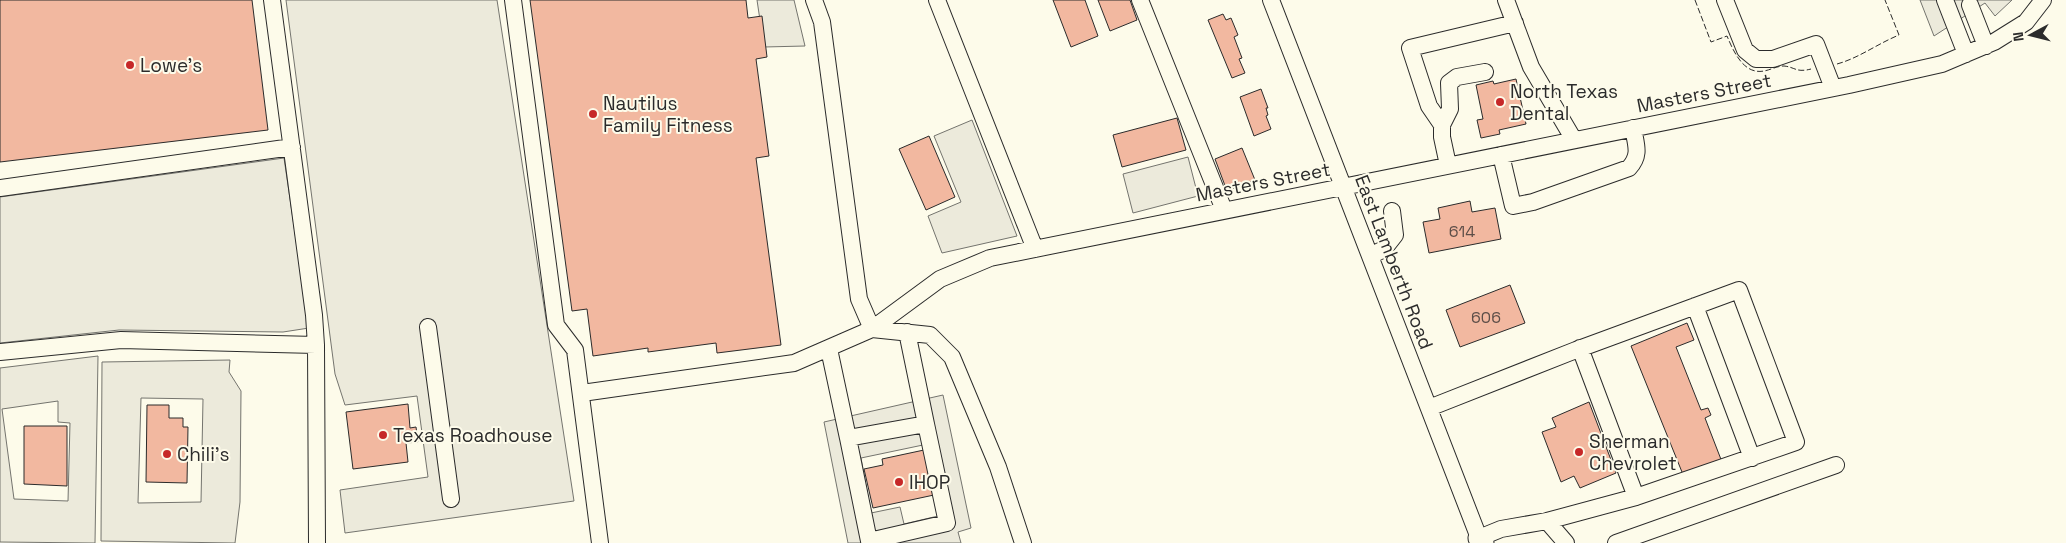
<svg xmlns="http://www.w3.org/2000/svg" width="2066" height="543" font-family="'Space Grotesk',sans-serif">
	<rect width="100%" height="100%" fill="#fdfbea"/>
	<path fill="#eceadb" stroke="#74746e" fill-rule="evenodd" d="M286,0H497L574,501L345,533L340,490L428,477L417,396L345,405L335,374Z
		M757,0H794L805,46L764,47Z
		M1920,0H2012L1995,16L1985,3L1934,36Z
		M972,120L1017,236L942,253L928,216L961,202L934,136Z
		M1188,157L1198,196L1133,213L1123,174Z
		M284,158L309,328L283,332L119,330L0,343V197Z
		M98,356L95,543L0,542V368ZM58,401V422L70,423L68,501L14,499L2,409Z
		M230,360L229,372L241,391L240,502L235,543L101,541L102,362ZM141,398L203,399L201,502L138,503Z
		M943,395L971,528L958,532L961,543H848L824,422ZM923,445L938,516L904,524L900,507L871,513L861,458Z"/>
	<path fill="#f2b8a0" stroke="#2b2b2b" d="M0,0H252L268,130L0,162Z
		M530,0H746L748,18L762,16L767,57L756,59L769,156L756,158L781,345L717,353L716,343L648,352V348L593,356L587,309L572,311Z
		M1053,0H1085L1098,36L1071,47Z
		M1098,0H1130L1137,20L1110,31Z
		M1223,14L1226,20L1231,18L1238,35L1234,37L1242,58L1239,59L1245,73L1232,78L1208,20Z
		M1516,79L1526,124L1499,130L1500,134L1481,138L1477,120L1483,119L1476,85L1493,81L1494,84Z
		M1261,89L1268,108H1266L1268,115L1266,116L1271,129L1254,136L1240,97Z
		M1177,118L1186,150L1122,167L1113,135Z
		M929,136L955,197L926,210L899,149Z
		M1242,148L1255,180L1227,191L1215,159Z
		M1470,201L1472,212L1495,208L1501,239L1429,253L1423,222L1440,219L1438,208Z
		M1510,285L1525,323L1460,347L1446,310Z
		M1687,323L1694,340L1676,347L1701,410L1708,408L1711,415L1705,418L1722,462L1684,477L1631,346Z
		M1589,402L1616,473L1580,488L1574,476L1561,482L1542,432L1556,427L1552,418Z
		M408,404L410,428L416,427L418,442L406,443L408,462L353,469L346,412Z
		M147,405H169V418H183V427H188L187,483L146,482Z
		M24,426H67V486L24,484Z
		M924,450L934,495L873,508L864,469L883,465L882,459Z"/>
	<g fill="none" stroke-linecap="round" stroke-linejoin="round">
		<g stroke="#2b2b2b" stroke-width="18">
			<path id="minor" d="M272,0L314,315L316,345L317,543
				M513,0L556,325L575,350L600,543
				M937,0L1035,249
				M1140,0L1224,210
				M1271,0L1479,538L1501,529L1547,521L1636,497L1796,442L1739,290L1576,350L1429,408
				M1506,0L1531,67L1574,140
				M1725,0L1745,50L1756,59H1773L1816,44L1833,88
				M1945,0L1966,54
				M1970,5L1986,46
				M1442,125L1429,106L1410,48L1515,23
				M1501,155L1513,206L1533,202L1629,168C1641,155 1636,145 1633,128
				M1448,165L1442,137V125L1450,109L1449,83L1457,77L1485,72
				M0,188L292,147
				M1370,256L1384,249L1395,235L1392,211
				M1695,306L1752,458
				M428,327L451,499
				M872,329L940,279L990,258L1849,85L1942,64L1994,42L2026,22L2043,0
				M872,329L930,335L952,357L998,467L1023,543
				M1580,348L1636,497
				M829,349L848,438L926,424L907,332
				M0,352L121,340L316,345
				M582,393L794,363L872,329L859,299L822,22L814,0
				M848,438L869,541L947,523L926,424
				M1547,521L1566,543
				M1616,543L1836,465"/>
		</g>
		<g stroke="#2b2b2b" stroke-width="23">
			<path id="major" d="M1479,538L1483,543"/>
		</g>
		<use href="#minor" stroke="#fdfbea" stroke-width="16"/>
		<use href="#major" stroke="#fdfbea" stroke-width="21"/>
		<path stroke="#2b2b2b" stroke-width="1" stroke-dasharray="6 2.5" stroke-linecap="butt" d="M1695,0L1711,42L1727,36C1733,50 1743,75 1764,71C1770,70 1777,66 1784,66C1795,67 1796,73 1811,69
			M1837,64C1859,58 1877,44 1899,35L1885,0"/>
	</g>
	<g fill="#c62828" stroke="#fdfbea" stroke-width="2">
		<circle cx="130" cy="65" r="5"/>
		<circle cx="1500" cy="102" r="5"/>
		<circle cx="593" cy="114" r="5"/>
		<circle cx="383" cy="435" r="5"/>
		<circle cx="1579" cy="452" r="5"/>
		<circle cx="167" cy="454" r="5"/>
		<circle cx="899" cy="482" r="5"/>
	</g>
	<g text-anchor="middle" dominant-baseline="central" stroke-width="4" stroke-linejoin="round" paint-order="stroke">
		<g font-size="16" fill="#5d4e48">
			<text x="1462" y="231">614</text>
			<text x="1486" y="317">606</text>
		</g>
		<g font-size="19" fill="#2b2b2b" stroke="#fdfbea" text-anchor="start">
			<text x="140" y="65">Lowe's</text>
			<text x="1510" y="91">North Texas<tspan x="1510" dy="22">Dental</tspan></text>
			<text x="603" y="103">Nautilus<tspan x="603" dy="22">Family Fitness</tspan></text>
			<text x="393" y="435">Texas Roadhouse</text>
			<text x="1589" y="441">Sherman<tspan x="1589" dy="22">Chevrolet</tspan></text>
			<text x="177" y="454">Chili's</text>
			<text x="909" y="482">IHOP</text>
		</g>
		<g font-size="19" fill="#2b2b2b" stroke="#fdfbea">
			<text transform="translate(1704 93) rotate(-11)">Masters Street</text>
			<text transform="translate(1263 182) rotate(-11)">Masters Street</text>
			<text transform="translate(1394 262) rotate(69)">East Lamberth Road</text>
		</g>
	</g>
	<g transform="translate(2031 35) rotate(263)" stroke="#fdfbea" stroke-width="4" paint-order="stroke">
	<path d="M0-4L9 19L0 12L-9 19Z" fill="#2b2b2b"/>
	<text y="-8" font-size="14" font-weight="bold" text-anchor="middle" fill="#2b2b2b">N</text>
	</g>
</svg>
